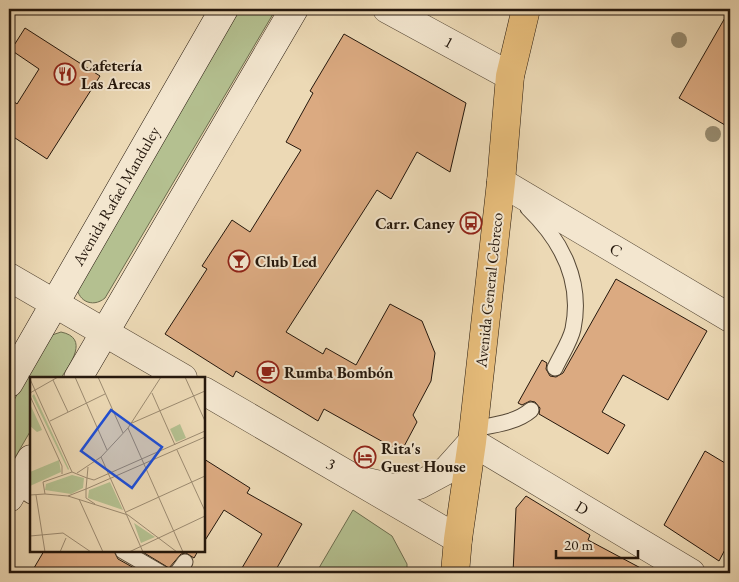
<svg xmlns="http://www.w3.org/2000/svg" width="739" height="582" font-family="'EB Garamond',serif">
	<rect width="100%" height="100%" fill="#ecd9b5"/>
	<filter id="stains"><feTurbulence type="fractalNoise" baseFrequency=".004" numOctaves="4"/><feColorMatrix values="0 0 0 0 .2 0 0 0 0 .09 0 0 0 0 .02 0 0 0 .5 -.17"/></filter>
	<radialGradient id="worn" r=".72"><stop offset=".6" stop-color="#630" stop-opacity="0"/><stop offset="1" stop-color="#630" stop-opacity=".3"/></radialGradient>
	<path fill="#b4c090" stroke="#6c6c4e" d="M240,9H276L105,298C92,309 76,300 77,284Z
		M61,332C90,338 70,364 61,378H31V430L9,468V409L48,339L52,335Z
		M353,510L392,536L407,564V573H316Z"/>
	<path fill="#dbaa81" stroke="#24170c" d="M730,9V128L679,98Z
		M25,28L100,76L47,159L9,134V98L17,104L39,69L11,50Z
		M344,34L466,103L450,172L417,152L391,199L377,190L286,332L323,354L326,348L356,365L390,304L422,321L435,353L431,381L413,415L417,422L401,452L324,409L318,421L236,371L233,377L165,334L207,269L202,266L232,220L250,232L301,150L286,142L313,93L310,91Z
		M616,279L707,331L668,400L623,375L602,412L625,425L608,454L539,414L540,408L535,402L530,401L522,405L518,403L542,360L547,363L546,369L550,376L556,377L563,373Z
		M705,451L730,466V540L719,561L664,525Z
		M204,459L250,488L247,493L302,524L274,573H239L262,534L224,510L204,542Z
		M526,496L590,535L588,540L650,573H513L516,508Z
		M44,551H114L118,559L143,573H31Z
		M141,551H198L194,558L186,553L181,554L169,568Z"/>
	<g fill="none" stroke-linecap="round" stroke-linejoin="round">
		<g stroke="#564836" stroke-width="17">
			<path id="lane" d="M528,208C561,240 583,281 573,329C570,342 561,355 555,368
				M473,429C493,425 516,423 531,410
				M16,486L31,496
				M123,551L161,573
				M177,573L185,562"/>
		</g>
		<g stroke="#564836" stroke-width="29">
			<path id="street" d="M387,9L510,76
				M501,182L730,318
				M9,277L183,378
				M204,391L458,539
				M358,480L393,488L419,485L447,470L472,442L691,573"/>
		</g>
		<g stroke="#24170c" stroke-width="29">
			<path id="secondary" d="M78,378L294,9
				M9,383L224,9
				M9,498L31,459"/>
		</g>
		<g stroke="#24170c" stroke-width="29">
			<path id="primary" d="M455,573L458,539L472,442L501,182L510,76L526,9"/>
		</g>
		<use href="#lane" stroke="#f3e6cf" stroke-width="15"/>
		<use href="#street" stroke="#f3e6cf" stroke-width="28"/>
		<use href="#secondary" stroke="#f3e6cf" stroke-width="28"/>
		<use href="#primary" stroke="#e6bc7a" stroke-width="28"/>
	</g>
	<g fill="#968a6e">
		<circle cx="679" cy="40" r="8"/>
		<circle cx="713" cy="134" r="8"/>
	</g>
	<defs>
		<g id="restaurant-ring" transform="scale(1.125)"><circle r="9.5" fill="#f3e6cf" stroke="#8f2418" stroke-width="1.5"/><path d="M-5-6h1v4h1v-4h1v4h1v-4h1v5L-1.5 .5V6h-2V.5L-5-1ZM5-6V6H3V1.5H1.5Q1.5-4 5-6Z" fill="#8f2418"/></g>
		<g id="bus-ring" transform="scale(1.125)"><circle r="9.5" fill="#f3e6cf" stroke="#8f2418" stroke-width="1.5"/><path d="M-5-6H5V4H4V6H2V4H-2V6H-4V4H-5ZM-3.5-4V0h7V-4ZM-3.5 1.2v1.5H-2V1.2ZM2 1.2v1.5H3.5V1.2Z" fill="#8f2418"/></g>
		<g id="bar-ring" transform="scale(1.125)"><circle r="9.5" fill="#f3e6cf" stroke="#8f2418" stroke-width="1.5"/><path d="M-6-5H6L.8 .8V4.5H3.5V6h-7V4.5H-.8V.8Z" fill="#8f2418"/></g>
		<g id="cafe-ring" transform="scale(1.125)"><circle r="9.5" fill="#f3e6cf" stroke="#8f2418" stroke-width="1.5"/><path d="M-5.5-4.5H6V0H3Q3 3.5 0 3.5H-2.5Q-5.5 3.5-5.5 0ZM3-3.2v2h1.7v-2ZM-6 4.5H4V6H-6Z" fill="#8f2418"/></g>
		<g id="hotel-ring" transform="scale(1.125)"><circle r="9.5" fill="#f3e6cf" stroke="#8f2418" stroke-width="1.5"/><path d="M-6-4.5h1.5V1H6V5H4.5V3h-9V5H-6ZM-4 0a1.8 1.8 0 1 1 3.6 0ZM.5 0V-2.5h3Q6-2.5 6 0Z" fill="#8f2418"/></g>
	</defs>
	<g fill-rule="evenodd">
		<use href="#restaurant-ring" x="65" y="74"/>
		<use href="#bus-ring" x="471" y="223"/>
		<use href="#bar-ring" x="239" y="261"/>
		<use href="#cafe-ring" x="268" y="372"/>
		<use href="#hotel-ring" x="365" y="457"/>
	</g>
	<g text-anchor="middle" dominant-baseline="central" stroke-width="4" stroke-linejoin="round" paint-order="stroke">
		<g font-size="16" fill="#24170c" stroke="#f3e6cf">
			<text transform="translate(449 42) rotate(29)">1</text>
			<text transform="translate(116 196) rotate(-60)">Avenida Rafael Manduley</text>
			<text transform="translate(616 250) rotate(31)">C</text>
			<text transform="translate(489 290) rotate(-84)">Avenida General Cebreco</text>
			<text transform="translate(331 464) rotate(30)">3</text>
			<text transform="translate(582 508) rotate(31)">D</text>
		</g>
		<g font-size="16" font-weight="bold" fill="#24170c" stroke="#f3e6cf" text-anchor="start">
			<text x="81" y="65">Cafetería<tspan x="81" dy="18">Las Arecas</tspan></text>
			<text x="455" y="223" text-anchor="end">Carr. Caney</text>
			<text x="255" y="261">Club Led</text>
			<text x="284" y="372">Rumba Bombón</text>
			<text x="381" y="448">Rita's<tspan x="381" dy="18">Guest House</tspan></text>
		</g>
	</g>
	<g transform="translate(30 377)">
		<rect width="175" height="175" fill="#ecd9b5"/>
		<path d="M4,17L39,92L38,93L2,19ZM0,27L12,53L7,55L0,49ZM150,47L156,61L146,65L140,52ZM29,83L31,95L0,109V95ZM42,98L54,101L53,111L41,117L15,113L16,107ZM80,105L93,133L58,121L59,113ZM104,146L125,160L111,166Z" fill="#b4c090"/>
		<path fill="none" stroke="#9c8b71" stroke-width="1" d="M45,0L77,73M68,0L93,56M155,0L175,44M0,2L42,95M23,3L38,35M0,16L28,0M122,16L145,68M0,19L32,89V97M20,44L75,17M102,46L175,14M98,51L153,175M147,73L175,134M71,80L113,175M58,90L57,101L64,103L175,54M42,95L57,101L56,112L38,119L15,117L13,105ZM47,96L71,80L98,51L131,0M0,118L15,117M6,118L15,175M38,119L98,138L147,175M49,122L73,175M65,127L56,121V112L175,60M96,135L175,99M0,159L33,156L61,175M30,175L36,161M99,175L175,139"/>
		<path fill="#1d4ed8" fill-opacity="0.15" stroke="#1d4ed8" stroke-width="2.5" d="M81,33L132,70L102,111L51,74Z"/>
		<rect width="175" height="175" fill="none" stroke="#24170c" stroke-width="2.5"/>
	</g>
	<rect width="739" height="582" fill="none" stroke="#ecd9b5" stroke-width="30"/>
	<rect x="10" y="10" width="719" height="562" fill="none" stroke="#24170c" stroke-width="2.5"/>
	<rect x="15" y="15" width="709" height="552" fill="none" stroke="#24170c"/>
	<path d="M556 550v8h82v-8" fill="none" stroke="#24170c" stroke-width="2.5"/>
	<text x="564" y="550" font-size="15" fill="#24170c" stroke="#f3e6cf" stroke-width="4" paint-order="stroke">20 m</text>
	<rect width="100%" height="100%" filter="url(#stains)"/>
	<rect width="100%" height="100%" fill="url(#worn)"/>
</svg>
